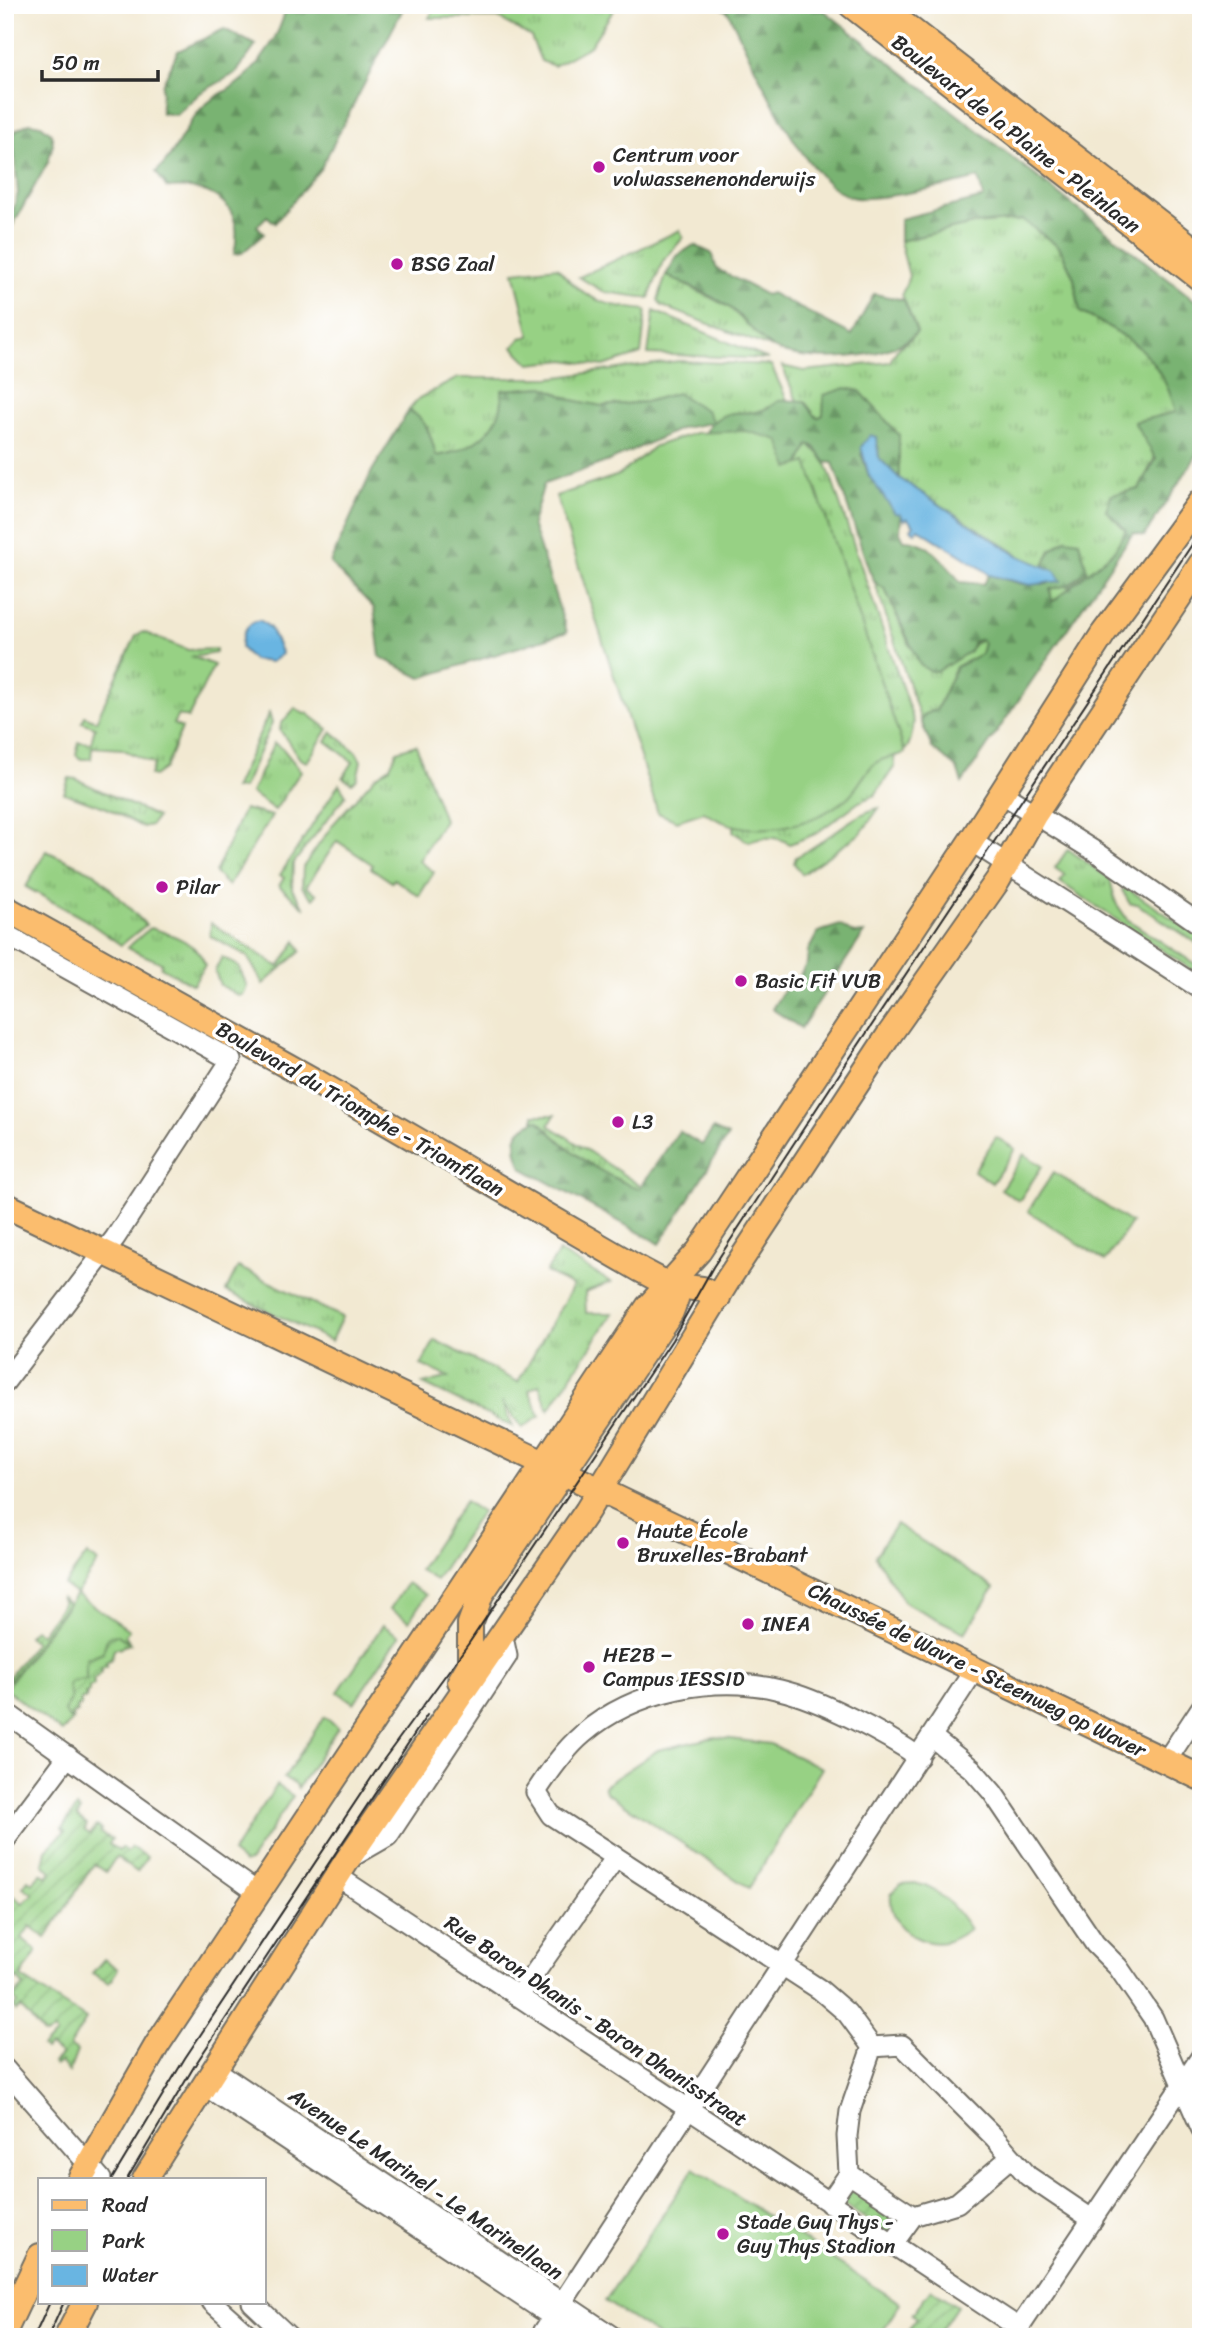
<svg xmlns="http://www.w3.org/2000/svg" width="1206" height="2342" font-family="Sriracha,sans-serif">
	<defs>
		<pattern id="grass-tufts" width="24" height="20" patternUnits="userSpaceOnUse" patternTransform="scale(1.75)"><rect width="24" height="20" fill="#97d184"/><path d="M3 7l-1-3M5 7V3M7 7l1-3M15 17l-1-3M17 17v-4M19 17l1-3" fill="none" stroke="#7baa6c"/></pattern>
		<pattern id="forest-firs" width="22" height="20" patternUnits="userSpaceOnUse" patternTransform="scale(1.75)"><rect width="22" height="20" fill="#79b372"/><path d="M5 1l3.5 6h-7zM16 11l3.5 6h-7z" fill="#63925e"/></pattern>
		<pattern id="garden-furrows" width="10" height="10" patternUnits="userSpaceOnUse" patternTransform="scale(1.75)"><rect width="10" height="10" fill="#97d184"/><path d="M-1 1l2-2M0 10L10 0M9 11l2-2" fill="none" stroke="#7baa6c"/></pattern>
	</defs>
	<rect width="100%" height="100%" fill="#fff"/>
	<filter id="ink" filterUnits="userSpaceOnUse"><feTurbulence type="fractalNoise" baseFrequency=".0143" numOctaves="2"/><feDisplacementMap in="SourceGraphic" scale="14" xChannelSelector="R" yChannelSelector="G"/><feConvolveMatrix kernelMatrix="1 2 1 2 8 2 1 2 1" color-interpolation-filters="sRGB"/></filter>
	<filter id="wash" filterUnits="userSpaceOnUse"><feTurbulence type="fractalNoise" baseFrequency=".00686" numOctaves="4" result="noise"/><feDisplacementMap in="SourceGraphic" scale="28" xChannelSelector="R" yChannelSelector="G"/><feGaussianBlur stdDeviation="1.57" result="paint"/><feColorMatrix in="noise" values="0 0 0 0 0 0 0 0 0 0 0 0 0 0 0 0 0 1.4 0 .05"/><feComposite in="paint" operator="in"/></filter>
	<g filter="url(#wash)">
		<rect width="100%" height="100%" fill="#f2e9d2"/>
		<path fill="url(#grass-tufts)" stroke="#617e58" stroke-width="2" d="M436,5H617L590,46L554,66L541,61L531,37L498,18H429Z
			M1023,220L1060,248L1074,278L1080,312C1131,337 1160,354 1177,413L1139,489L1106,510L1126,530L1114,552L1052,602L1050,589L1069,585L1066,539L1051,550L1043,568L1028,561L899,478V435L824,415L817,418L804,401H797L782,366L804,371L890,362C900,341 905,347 917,332L902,294L909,276L900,241L973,224Z
			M680,230L683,238L663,261L649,298L604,292L579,277Z
			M557,267C584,300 604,306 646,310L641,354L603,366L565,360L530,364L513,347L521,338L530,336L514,272Z
			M666,275L729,307L772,348L662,306L658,300Z
			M654,311L768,359L648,354Z
			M679,361L771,365L803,435L712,423L677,393L645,402L601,406L572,400L544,387L503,390C505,430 471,451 436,456C431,436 428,421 409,410L419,398L458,378H550Z
			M808,444L824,457L914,722C911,739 911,751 894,757L895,766L875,795L859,802L815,834L790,844C775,835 764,837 749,842L733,832L798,468Z
			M875,583L885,589L910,646L938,670L981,639L984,643L981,654L956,667L937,709L924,715L921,721Z
			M143,632L188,650L216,649V653L193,657L214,665L188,718L178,715L173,724L182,728L165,768L154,776L150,775L154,764L122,749L92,747L91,759H81L76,755L79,742L91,743L95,727L82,722L85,716L96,721L136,636Z
			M295,708L304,714L307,713L328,729L307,762L300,759L280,730L281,724Z
			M269,713L272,723L243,788L234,789Z
			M332,732L356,752L361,761L357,779L352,783L343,778L353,762L326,741Z
			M274,743L283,749L301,771L275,810L251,793Z
			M416,745L444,820L419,861L434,872L419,896L394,879L392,882L371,868L373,865L337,841L306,887L317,894L313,899L302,887L303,867L334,823L375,777L390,767L397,751Z
			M69,778L76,779L157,817L151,825L142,827L107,808L64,793Z
			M339,784L346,795L293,864L292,889L305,908L279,886L284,878L280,875Z
			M879,808L861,833L802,874L794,863L796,857C824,844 851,814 879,808Z
			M244,809L272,816L228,886L215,873Z
			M1068,849L1110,879L1116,903L1127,919L1201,968V976L1060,882L1065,875L1055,868Z
			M46,851L95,873L146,925L121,945L84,919L26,887Z
			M1127,888L1201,938V946L1137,904H1130L1122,890Z
			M211,923L279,967L296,941L301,951L263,984L247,956L210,936Z
			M150,928C172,934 199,943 205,965L193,985L161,967L162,963L127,948Z
			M222,957L239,967L247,986L244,994L239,996L220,985L215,971Z
			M534,1115H555L549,1125L642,1187L639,1189C596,1172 570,1153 538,1120L534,1121Z
			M559,1252L611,1282L585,1292L586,1313H613L549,1410L539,1385L529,1390L540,1416L522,1428L502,1402L513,1427L423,1384L449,1377L421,1365L435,1340L518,1382L573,1286L546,1272Z
			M238,1267L342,1317L331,1341L226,1291Z
			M60,1597L68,1603L10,1681L5,1675L9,1677L35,1642L28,1636L34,1629L41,1634L63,1603Z"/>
		<path fill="url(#forest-firs)" stroke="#526f4e" stroke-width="2" d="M310,5H405L321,168L275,223L267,216L257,226L264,234L242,253L234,254C246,204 211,184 167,188L156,172C175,156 183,130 199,111C211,97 225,93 238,83C259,67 279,37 285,11L305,13Z
			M717,5H817L1201,305V449L1144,536L1133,533L962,783L957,768L932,748L921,721L924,715L937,709L956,667L981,654L984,643L981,639L974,642L970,651L938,671H930L920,665L885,589L875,583L869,570L833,463L825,462L815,447L809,444L798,468L785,472L704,435L711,423L682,428L609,461L544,484L532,524L567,632L421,678L380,657L374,608L330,563L372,471L409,410C428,421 431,436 436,456C471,451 505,429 502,390L544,387L572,400L602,406L645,402L677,393L707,411L713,422C737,402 751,424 779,400L804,401L817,418L823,415L824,395L846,388L860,391L899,435V478L879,458L877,439L861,454L869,476L901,514L900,532L904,540C928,539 947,564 960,582L984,584L989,575L1022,584H1048L1055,571L1043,568L1051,550L1066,539L1079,541L1087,570L1069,585L1050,589L1052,602L1114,551L1126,530L1106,510L1111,495L1139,489L1156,459L1134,422L1176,412C1160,354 1131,337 1080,312L1074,278L1060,248L1023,220L973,224L900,241V219L984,198L978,178C956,184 869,203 851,197C800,180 753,60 728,12Z
			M224,29L256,45L236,73L200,93L176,115L161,113L162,85L178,51Z
			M29,123L41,125L51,133L53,144L48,162L5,239L18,193L13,136L16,130Z
			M694,245L711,253L717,269L766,295L771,293L852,335L874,294L904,300L917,332C894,360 803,365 773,348C756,338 745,318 729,307C710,294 687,286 666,275L677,256Z
			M840,925L854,934L864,933L801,1028L772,1009L785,988L798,979L807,963L808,951L818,932Z
			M538,1120C570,1153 596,1172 639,1189L679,1131L702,1145L713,1129L728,1136L660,1244L522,1168C512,1144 512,1129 538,1120Z"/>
		<path fill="#97d184" stroke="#617e58" stroke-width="2" d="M746,431L779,440L789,468L807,462L905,753C897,756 881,758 874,764C864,773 858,788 847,798C809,829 746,841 704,812L677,821L658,813L556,496L619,475L655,446L695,433Z
			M996,1137L1015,1149L992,1183L974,1171Z
			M1024,1154L1042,1166L1019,1201L1001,1189Z
			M1054,1172L1131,1223L1105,1261L1028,1211Z
			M465,1501L481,1512L436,1580L419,1570Z
			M896,1524L994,1588L965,1633L905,1603L875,1556Z
			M87,1554L98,1562L76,1594L129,1630L125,1635L130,1644L114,1649L111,1660L106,1661L107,1666L101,1668L102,1672L93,1680L94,1685L88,1687L86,1698L80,1700L81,1706L76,1707L77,1712L72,1714L73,1720L62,1732L5,1689L76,1594L64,1585Z
			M407,1583L426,1595L409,1621L390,1609Z
			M383,1625L399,1636L354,1703L338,1692Z
			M324,1717L338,1727L298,1788L295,1783L284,1778Z
			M715,1737L770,1744L822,1768L749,1888L606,1792L604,1786L658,1750Z
			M277,1785L293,1796L250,1861L244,1863L232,1853Z
			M915,1883C941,1889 956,1908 970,1929C962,1934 954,1940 945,1942C917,1947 888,1923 891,1895L900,1884Z
			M694,2168L900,2303L879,2337H660L605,2301Z"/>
		<path fill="url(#garden-furrows)" stroke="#617e58" stroke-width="2" d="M112,1635H118L130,1644L114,1649L111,1660L106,1661L107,1666L101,1668L102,1672L93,1680L94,1685L89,1687V1692L85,1693L86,1698L80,1700L81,1706L76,1707L77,1712L72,1714L71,1721L64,1711L71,1699L68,1685L72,1681L86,1679V1659L103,1652L107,1639Z
			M77,1807L81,1811L77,1817L87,1825L84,1830L90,1834L97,1826L101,1829L100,1833L112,1839L109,1844L119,1851L122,1848L127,1852L131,1847L147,1857L137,1872L116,1857L106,1872L94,1864L46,1938L30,1926L22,1938L37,1951L21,1977L86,2019L70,2046L77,2051L69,2072L61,2062L55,2066L53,2063L61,2055L50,2046L45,2050L42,2047L56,2035L54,2031L44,2035L21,2007L16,2011L13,2008L17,2003L12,1997L24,1986L17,1978L5,1987V1916L9,1910L5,1903L13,1896L23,1903L33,1894L23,1887L28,1880L32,1883L41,1873L47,1877L51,1871L43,1865L46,1850L65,1831L62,1828Z
			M104,1959L118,1969L109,1983L92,1973Z
			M849,2180L903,2216L890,2235L836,2199Z
			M931,2289L957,2306L939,2333L944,2337H921L909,2329L917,2318L912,2314Z"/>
		<path fill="#69b5e2" stroke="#4a7086" stroke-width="2" d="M870,435L876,437L879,458L899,478L1017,555L1055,571L1061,581L1030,585L989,575C986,568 930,538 918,528L915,532L911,529L914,525L907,518L904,521L901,514L895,513L869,476L861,447Z
			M260,620L270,628L282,654L271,662L253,660L241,648C241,636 246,622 260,620Z"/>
	</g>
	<g filter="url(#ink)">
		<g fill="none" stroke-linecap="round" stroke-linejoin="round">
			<g stroke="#716e65" stroke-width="23">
				<path id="minor" d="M1001,793L1099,854L1201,925
					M971,841L1201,989
					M5,934L231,1060L115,1238L5,1382
					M5,1712L257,1892
					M932,1737L972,1769L993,1793L1095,1944L1118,1967L1140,1999L1153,2018L1201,2128
					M1166,1761L1201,1708
					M5,1840L68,1756
					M348,1859L388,1836L507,1656L502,1632
					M337,1876L1019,2328
					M518,1997L616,1857
					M872,2047L847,2013L819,1989L551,1815L536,1792C549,1772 564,1750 583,1734C634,1690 715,1674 780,1690C819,1699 886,1734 919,1757
					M872,2047L902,2045L994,2137L1028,2176L1093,2220
					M5,2069L101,2179
					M214,2069L613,2337
					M204,2085L583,2337
					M849,2174L847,2136L850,2111L872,2047
					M849,2174L913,2216
					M829,2203L849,2174
					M913,2216L957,2203L1010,2158
					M892,2245L913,2216
					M212,2302L251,2337
					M252,2302L289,2337
					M540,2337L975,1669
					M1013,2337L1201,2057"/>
			</g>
			<g stroke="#716e65" stroke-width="28">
				<path id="major" d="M851,5L1201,279
					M879,5L1201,255
					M5,908L320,1084L641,1270L669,1285L702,1289L718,1298
					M5,1205L1201,1778
					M460,1681L470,1664V1624L481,1594L671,1312L676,1299L669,1285
					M80,2179L157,2045L648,1307L699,1251L971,841L1103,634L1201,501
					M145,2179L348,1859L587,1511L729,1278L889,1035L998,880L1035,814L1201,564
					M5,2330L40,2256
					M67,2337L85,2302"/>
			</g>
			<use href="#minor" stroke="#fff" stroke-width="19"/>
			<use href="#major" stroke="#fbbd6e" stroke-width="24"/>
			<path stroke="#2b2b2b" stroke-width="2" d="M112,2179L185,2058L384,1759L469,1643L672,1340L713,1267L832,1085L1201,531
				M127,2179L195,2065L427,1715
				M34,2337L50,2302
				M48,2337L64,2302"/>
		</g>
	</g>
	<g fill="#b5179e" stroke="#fff" stroke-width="2.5">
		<circle cx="599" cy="167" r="7"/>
		<circle cx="397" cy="264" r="7"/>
		<circle cx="162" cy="887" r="7"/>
		<circle cx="741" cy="981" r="7"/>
		<circle cx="618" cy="1122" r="7"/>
		<circle cx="623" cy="1543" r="7"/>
		<circle cx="748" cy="1624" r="7"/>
		<circle cx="589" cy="1667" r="7"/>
		<circle cx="723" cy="2234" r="7"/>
	</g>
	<g text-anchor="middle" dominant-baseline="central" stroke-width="7" stroke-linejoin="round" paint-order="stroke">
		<g font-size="21" fill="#2b2b2b" stroke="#fff">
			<text transform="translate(1016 134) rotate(38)">Boulevard de la Plaine - Pleinlaan</text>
			<text transform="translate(360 1109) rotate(30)">Boulevard du Triomphe - Triomflaan</text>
			<text transform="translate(977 1670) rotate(26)">Chaussée de Wavre - Steenweg op Waver</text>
			<text transform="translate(596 2021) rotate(34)">Rue Baron Dhanis - Baron Dhanisstraat</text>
			<text transform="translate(426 2184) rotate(34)">Avenue Le Marinel - Le Marinellaan</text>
		</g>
		<g font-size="21" fill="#2b2b2b" stroke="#fff" text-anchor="start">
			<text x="613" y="155">Centrum voor<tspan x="613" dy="24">volwassenenonderwijs</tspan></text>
			<text x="411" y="264">BSG Zaal</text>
			<text x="176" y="887">Pilar</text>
			<text x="755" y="981">Basic Fit VUB</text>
			<text x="632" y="1122">L3</text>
			<text x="637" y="1531">Haute École<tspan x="637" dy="24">Bruxelles-Brabant</tspan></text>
			<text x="762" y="1624">INEA</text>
			<text x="603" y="1655">HE2B –<tspan x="603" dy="24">Campus IESSID</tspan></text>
			<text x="737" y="2222">Stade Guy Thys -<tspan x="737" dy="24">Guy Thys Stadion</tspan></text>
		</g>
	</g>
	<rect width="1206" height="2342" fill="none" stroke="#fff" stroke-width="28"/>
	<rect x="38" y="2178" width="228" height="126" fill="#ffffff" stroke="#aaaaaa" stroke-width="2"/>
	<rect x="52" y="2200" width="35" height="10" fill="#fbbd6e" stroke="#aaaaaa" stroke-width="2"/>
	<text x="102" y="2212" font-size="21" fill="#2b2b2b">Road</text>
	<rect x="52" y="2230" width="35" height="21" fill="#97d184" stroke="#aaaaaa" stroke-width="2"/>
	<text x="102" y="2248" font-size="21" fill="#2b2b2b">Park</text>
	<rect x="52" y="2265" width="35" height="21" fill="#69b5e2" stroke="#aaaaaa" stroke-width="2"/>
	<text x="102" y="2282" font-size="21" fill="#2b2b2b">Water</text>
	<path d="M42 70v10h116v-10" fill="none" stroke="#2b2b2b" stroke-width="3.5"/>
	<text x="52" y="70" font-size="21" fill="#2b2b2b" stroke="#ffffff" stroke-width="5" paint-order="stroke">50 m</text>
</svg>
